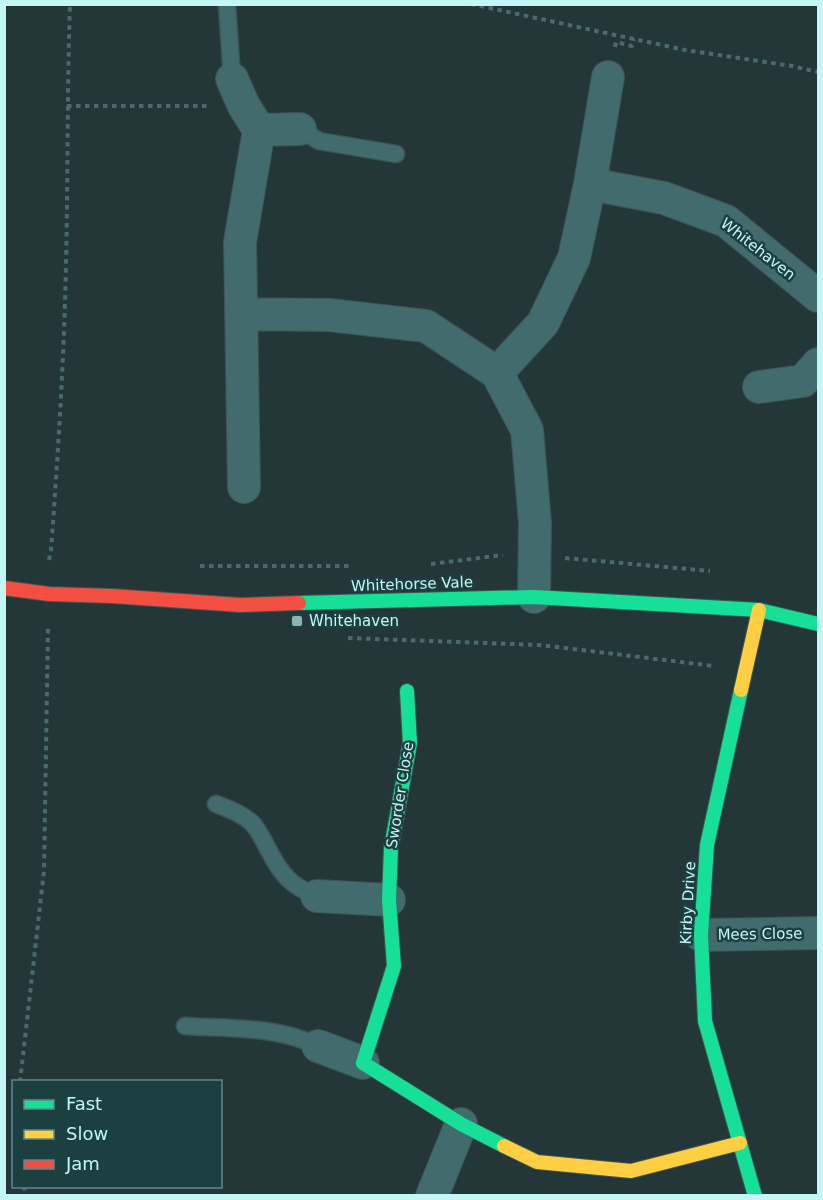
<svg xmlns="http://www.w3.org/2000/svg" width="823" height="1200" font-family="'DejaVu Sans',sans-serif">
	<rect width="100%" height="100%" fill="#243738"/>
	<g fill="none" stroke-linecap="round" stroke-linejoin="round">
		<g stroke="#3d5455" stroke-width="19">
			<path id="lane" d="M227,4L232,79
				M300,129L319,141L396,154
				M216,804C229,809 243,814 253,824C259,831 264,841 268,849C281,874 290,886 317,896
				M185,1026C230,1029 277,1026 318,1046"/>
		</g>
		<g stroke="#3d5455" stroke-width="34">
			<path id="street" d="M232,79L244,106L259,130L240,242L244,487
				M259,130L300,129
				M590,184L664,198L726,221L818,296
				M242,314L329,315L426,326L497,373L527,430L535,523L534,597
				M497,373L543,323L574,258L590,184L608,77
				M759,387L803,381L818,364
				M317,896L389,900
				M701,935L818,933
				M318,1046L363,1063
				M432,1196L461,1124"/>
		</g>
		<g stroke="#3d5455" stroke-width="16">
			<path id="fast" d="M299,603L534,597L759,610L818,624
				M741,690L707,845L701,935L705,1021L755,1196
				M407,691L410,743L391,848L389,900L394,966L363,1063L461,1124L504,1146"/>
		</g>
		<g stroke="#3d5455" stroke-width="16">
			<path id="slow" d="M741,690L759,610
				M504,1146L537,1162L631,1171L740,1143"/>
		</g>
		<g stroke="#3d5455" stroke-width="16">
			<path id="jam" d="M4,588L49,594L112,596L240,605L299,603"/>
		</g>
		<path stroke="#4a6a6b" stroke-width="4" stroke-dasharray="4.5 4.5" stroke-linecap="butt" d="M471,4L685,50L792,66L818,72
			M615,47L616,42L632,46L634,39
			M67,106H210
			M565,558L710,571
			M49,560L51,550C58,455 64,360 66,264C68,177 67,91 70,4
			M431,564L503,555
			M200,566H351
			M348,638L540,645L714,666
			M20,1082L44,871L48,628
			M24,1186L25,1196"/>
		<use href="#lane" stroke="#416b6c" stroke-width="16"/>
		<use href="#street" stroke="#416b6c" stroke-width="32"/>
		<use href="#fast" stroke="#16e098" stroke-width="14"/>
		<use href="#slow" stroke="#ffcf43" stroke-width="14"/>
		<use href="#jam" stroke="#f24e42" stroke-width="14"/>
	</g>
	<rect fill="#8cb3b4" stroke="#1c3f40" stroke-width="2" x="291" y="615" width="12" height="12" rx="3"/>
	<g text-anchor="middle" dominant-baseline="central" stroke-width="5" stroke-linejoin="round" paint-order="stroke">
		<g font-size="15" fill="#c4f6f6" stroke="#1c3f40">
			<text transform="translate(758 249) rotate(38)">Whitehaven</text>
			<text transform="translate(412 584) rotate(-2)">Whitehorse Vale</text>
			<text transform="translate(400 795) rotate(-81)">Sworder Close</text>
			<text transform="translate(688 903) rotate(-87)">Kirby Drive</text>
			<text transform="translate(760 934) rotate(-1)">Mees Close</text>
		</g>
		<g font-size="15" fill="#c4f6f6" stroke="#1c3f40" text-anchor="start">
			<text x="309" y="621">Whitehaven</text>
		</g>
	</g>
	<rect width="823" height="1200" fill="none" stroke="#c4f6f6" stroke-width="12"/>
	<rect x="12" y="1080" width="210" height="108" fill="#1c3f40" stroke="#5f8889" stroke-width="1.5"/>
	<rect x="24" y="1100" width="30" height="9" fill="#16e098" stroke="#5f8889" stroke-width="1.5"/>
	<text x="66" y="1110" font-size="18" fill="#c4f6f6">Fast</text>
	<rect x="24" y="1130" width="30" height="9" fill="#ffcf43" stroke="#5f8889" stroke-width="1.5"/>
	<text x="66" y="1140" font-size="18" fill="#c4f6f6">Slow</text>
	<rect x="24" y="1160" width="30" height="9" fill="#f24e42" stroke="#5f8889" stroke-width="1.5"/>
	<text x="66" y="1170" font-size="18" fill="#c4f6f6">Jam</text>
</svg>
